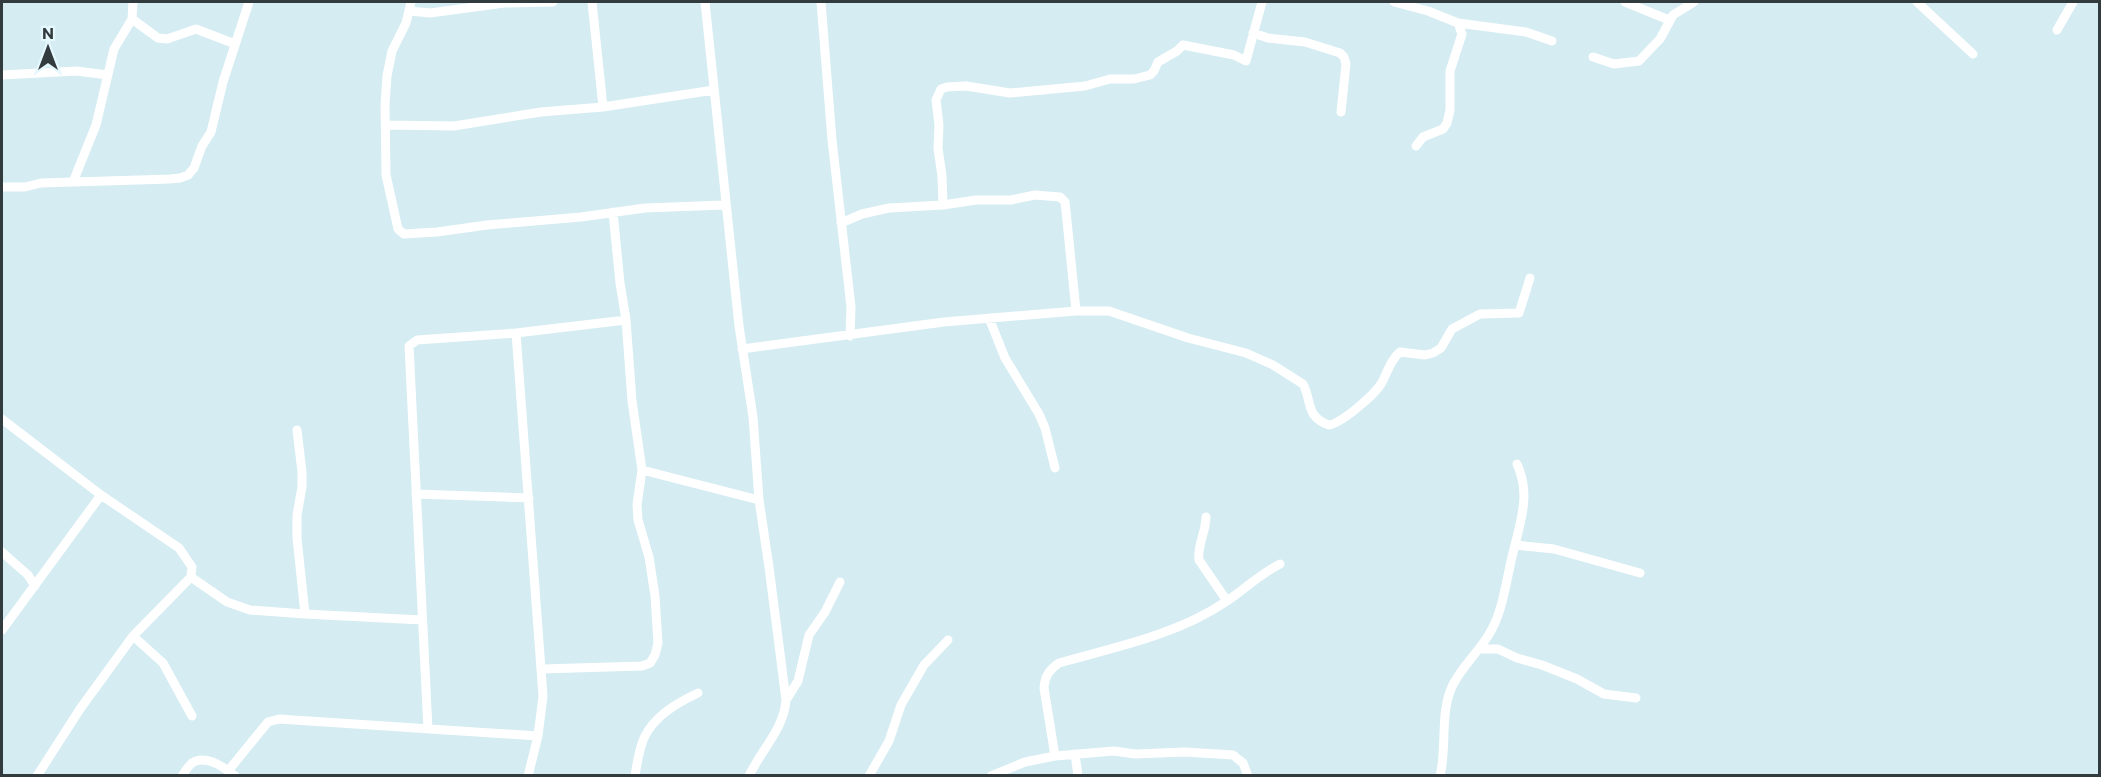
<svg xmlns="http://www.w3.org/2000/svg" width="2101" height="777" font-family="Commissioner,sans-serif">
	<rect width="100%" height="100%" fill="#d4ecf2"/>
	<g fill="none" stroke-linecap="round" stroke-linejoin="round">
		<path stroke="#fff" stroke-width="9" d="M411,2L406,23L392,51L387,76L385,104L386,175L398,229L404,234L437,232L487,225L581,217L645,208L724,205
			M592,2L603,107
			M705,2L739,326L753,417L759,500L769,567L786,700C784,729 761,750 749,776
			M821,2L832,140L851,307L850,336
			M1394,2L1428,11L1458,23L1526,32L1552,41
			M1625,2L1669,20
			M1917,2L1973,54
			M409,11L430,13L504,3L553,2
			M132,19L158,38L167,39L196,29L235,44
			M2057,30L2073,2
			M1253,33L1268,38L1305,42L1340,53L1344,57L1346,64L1341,112
			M1593,57L1614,64L1639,61L1660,39L1673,15L1694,2
			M2,75L76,71L108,75
			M386,125L454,126L541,112L603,107L714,90
			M1416,146L1423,137L1443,129L1447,123L1450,110V71L1462,34L1458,23
			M73,182L96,125L114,49L132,19L133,2
			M2,187H25L41,183L170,179L180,178L188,175L194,168L202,146L211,132L223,82L249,2
			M943,205L942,176L938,148L939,125L936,100L941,89L947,87L966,86L1010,93L1085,86L1110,79H1134L1150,75L1154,71L1158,62L1177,51L1183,45L1234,55L1246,61L1262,2
			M841,223L862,214L889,208L943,205L976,200H1011L1035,195L1060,197L1065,202L1066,211L1076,311
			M989,318L1005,358L1039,414L1045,428L1055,468
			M516,333L543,696L538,736L528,776
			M742,349L944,322L1076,311H1109L1188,338L1246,353L1273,365L1303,384C1312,400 1305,417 1329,425C1342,423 1374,395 1381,384C1387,374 1390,360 1400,352L1425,355L1433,353L1441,348L1452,329L1480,314L1519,313L1530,278
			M2,419L101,495L179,548L192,567L191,577L133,636L80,709L37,776
			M297,430L302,472V487L297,515V538L305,614
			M642,470L759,500
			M416,494L529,498
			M1206,517C1206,532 1197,545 1199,560L1227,601
			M1515,545C1522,516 1530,493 1517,464
			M2,552L28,575L35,586
			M191,577L227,602L250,610L305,614L422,620
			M2,630L101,495
			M133,636L163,663L192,716
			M1480,649H1498L1517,658L1542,665L1577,679L1604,694L1636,698
			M542,669L642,666L650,663L655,655L658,643L655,596L649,557L638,520L637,505L642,470L632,401L626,320L620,283L613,212
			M786,700L798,681L809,635L825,612L840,582
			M428,729L409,346L417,340L516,333L626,320
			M1075,754L1078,776
			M1055,756L1044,688C1045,676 1049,670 1059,663C1116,647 1177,635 1227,601C1245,589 1260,574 1280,564
			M228,771L268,722L279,719L538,736
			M182,776C185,772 188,766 192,763C206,754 224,767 235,776
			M635,776C637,764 639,749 644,738C654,716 677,703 698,693
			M869,776L889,741L901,705L924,665L948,640
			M991,776L1025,762L1055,756L1114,751L1135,754L1185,752L1233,755L1243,763L1248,776
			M1440,776C1447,748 1440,716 1451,689C1460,667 1481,651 1492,629C1505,604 1507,573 1515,545L1554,549L1640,573"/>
	</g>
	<rect width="2101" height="777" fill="none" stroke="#323b3e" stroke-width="6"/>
	<g transform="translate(48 48)" stroke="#e5f8fd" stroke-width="4.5" paint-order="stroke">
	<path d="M0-4.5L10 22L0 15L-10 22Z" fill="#323b3e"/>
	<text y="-9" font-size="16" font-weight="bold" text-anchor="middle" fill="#323b3e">N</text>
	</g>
</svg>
